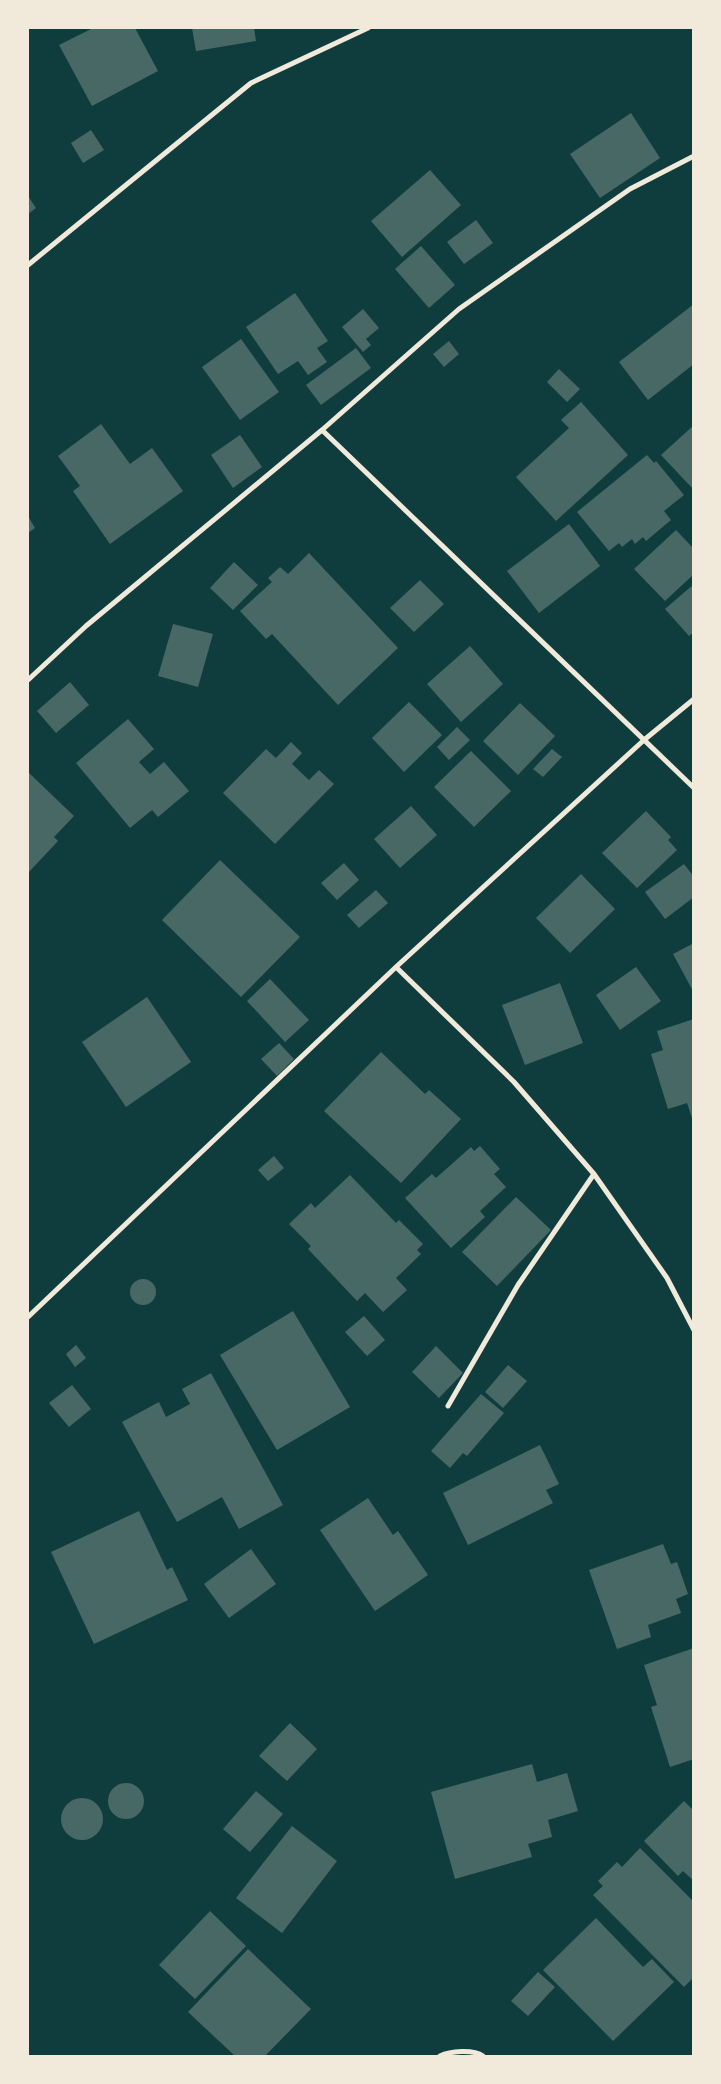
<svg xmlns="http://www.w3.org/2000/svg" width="721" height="2084" font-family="Montserrat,sans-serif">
	<rect width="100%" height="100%" fill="#0f3d3e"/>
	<path fill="#486865" d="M93,28H135L158,71L92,106L59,45Z
		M192,28H254L256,41L196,51Z
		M631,113L660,158L600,198L570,154Z
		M91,130L104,150L83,163L71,143Z
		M430,170L461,205L402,257L371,221Z
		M28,196L36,208L28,214Z
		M476,220L493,243L464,264L447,242Z
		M421,246L455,285L429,308L395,269Z
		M295,293L328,341L317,348L327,362L308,375L298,361L278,374L246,327Z
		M694,304V364L648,400L619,362Z
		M363,309L379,328L366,339L371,345L363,352L342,327Z
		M241,339L279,392L240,420L202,367Z
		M449,341L459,354L444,367L433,354Z
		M356,348L371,368L321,405L306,385Z
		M559,369L580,389L567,402L547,382Z
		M581,402L628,455L556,521L516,477L569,428L561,420Z
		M101,424L130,464L152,448L183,491L110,544L73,491L80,486L58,456Z
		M694,425V490L661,455Z
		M240,435L262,467L233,488L211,455Z
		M647,455L654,463L656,461L684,495L664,511L671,520L646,541L643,537L635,544L632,539L622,547L619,543L609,551L577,512Z
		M28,516L35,528L28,533Z
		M569,524L600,566L539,613L507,571Z
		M676,530L694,549V574L665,601L634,569Z
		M309,553L398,648L338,705L272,634L266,639L240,611L272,582L268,578L280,567L288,574Z
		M234,562L258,585L233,610L210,588Z
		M420,580L444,604L414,632L390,608Z
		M694,584V632L689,636L665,609Z
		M173,624L213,634L198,687L158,676Z
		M470,646L503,684L461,722L427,684Z
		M70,682L89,705L56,733L37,711Z
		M409,702L442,735L404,772L372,738Z
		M520,703L555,736L518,775L483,741Z
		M128,719L154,749L139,762L150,774L164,762L189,791L158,817L152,810L130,828L76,763Z
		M457,727L470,740L449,760L437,747Z
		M291,742L302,753L292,764L309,780L319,770L334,784L275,844L223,793L266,749L276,758Z
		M552,749L562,757L543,777L533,769Z
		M471,751L511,791L474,827L434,787Z
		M28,772L74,816L54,837L58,841L28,873Z
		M411,806L437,835L400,868L374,839Z
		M646,811L671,837L668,840L677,850L637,888L602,853Z
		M220,860L300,937L241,997L162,920Z
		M344,863L359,880L337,900L321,883Z
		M684,864L694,877V897L665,919L645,892Z
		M581,874L615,909L570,953L536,918Z
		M376,890L388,903L359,928L347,915Z
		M694,943V993L673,954Z
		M636,967L661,1001L620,1030L596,995Z
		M270,979L309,1020L285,1042L247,1001Z
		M560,983L583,1043L525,1065L502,1005Z
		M147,997L191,1062L126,1107L82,1042Z
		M694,1019V1121H693L687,1103L668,1109L651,1054L663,1050L657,1031Z
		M279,1043L294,1059L277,1076L261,1059Z
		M381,1052L425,1094L429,1090L461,1119L401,1183L324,1111Z
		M480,1146L500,1169L494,1174L506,1187L480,1211L485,1217L451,1248L405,1198L432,1174L436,1178L471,1147L474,1151Z
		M274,1156L284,1168L268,1181L258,1170Z
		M350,1175L396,1223L399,1220L423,1244L417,1250L421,1254L396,1278L407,1290L383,1312L365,1293L357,1301L308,1249L311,1246L289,1224L311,1203L315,1208Z
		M516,1197L551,1230L497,1286L462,1252Z
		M130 1292a13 13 0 1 1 26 0a13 13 0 1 1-26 0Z
		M293,1311L350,1407L277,1450L220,1355Z
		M364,1316L385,1340L367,1356L345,1332Z
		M76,1345L86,1358L75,1367L66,1354Z
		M436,1346L463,1373L439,1398L412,1372Z
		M508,1365L527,1381L503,1408L485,1392Z
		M211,1373L283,1505L239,1529L222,1497L177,1522L122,1422L159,1402L166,1417L190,1404L182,1389Z
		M72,1385L91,1409L69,1427L49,1403Z
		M481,1394L504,1413L467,1456L463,1453L450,1468L431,1451Z
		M540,1445L559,1484L546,1490L553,1503L468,1545L443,1493Z
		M368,1498L393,1535L398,1531L428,1575L375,1611L320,1530Z
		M139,1511L167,1570L172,1567L188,1600L94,1644L51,1552Z
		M663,1544L671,1564L677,1562L688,1594L676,1599L681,1613L648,1625L651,1637L617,1649L589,1570Z
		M251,1549L276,1584L229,1618L204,1584Z
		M694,1648V1759L670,1767L651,1707L657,1705L644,1665Z
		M290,1723L317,1749L287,1781L259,1756Z
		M532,1764L537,1782L567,1773L578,1811L548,1820L552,1837L528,1844L532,1857L455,1879L431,1792Z
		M108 1801a18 18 0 1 1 36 0a18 18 0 1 1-36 0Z
		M256,1791L283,1814L250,1852L223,1829Z
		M61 1819a21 21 0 1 1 42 0a21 21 0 1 1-42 0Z
		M684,1801L694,1811V1881L683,1871L678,1876L644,1841Z
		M292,1826L337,1861L282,1933L236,1898Z
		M640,1848L694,1902V1977L684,1987L593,1895L603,1886L598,1881L617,1862L622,1867Z
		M210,1911L246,1946L195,1999L159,1965Z
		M596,1918L643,1967L652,1959L674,1982L613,2041L543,1970Z
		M248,1949L311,2009L265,2056H235L188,2012Z
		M538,1972L555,1987L528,2016L511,2001Z"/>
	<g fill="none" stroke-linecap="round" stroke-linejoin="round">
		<path stroke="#f1e9da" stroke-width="5" d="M28,265L251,83L368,28
			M322,430L694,788
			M28,680L86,626L322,430L459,309L630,189L694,156
			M396,967L514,1082L594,1174L667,1278L694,1330
			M28,1317L396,967L644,740L694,699
			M448,1406L518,1285L594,1174
			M440,2056C450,2051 473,2049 483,2056"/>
	</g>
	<rect width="721" height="2084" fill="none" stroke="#f1e9da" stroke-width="58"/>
</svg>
